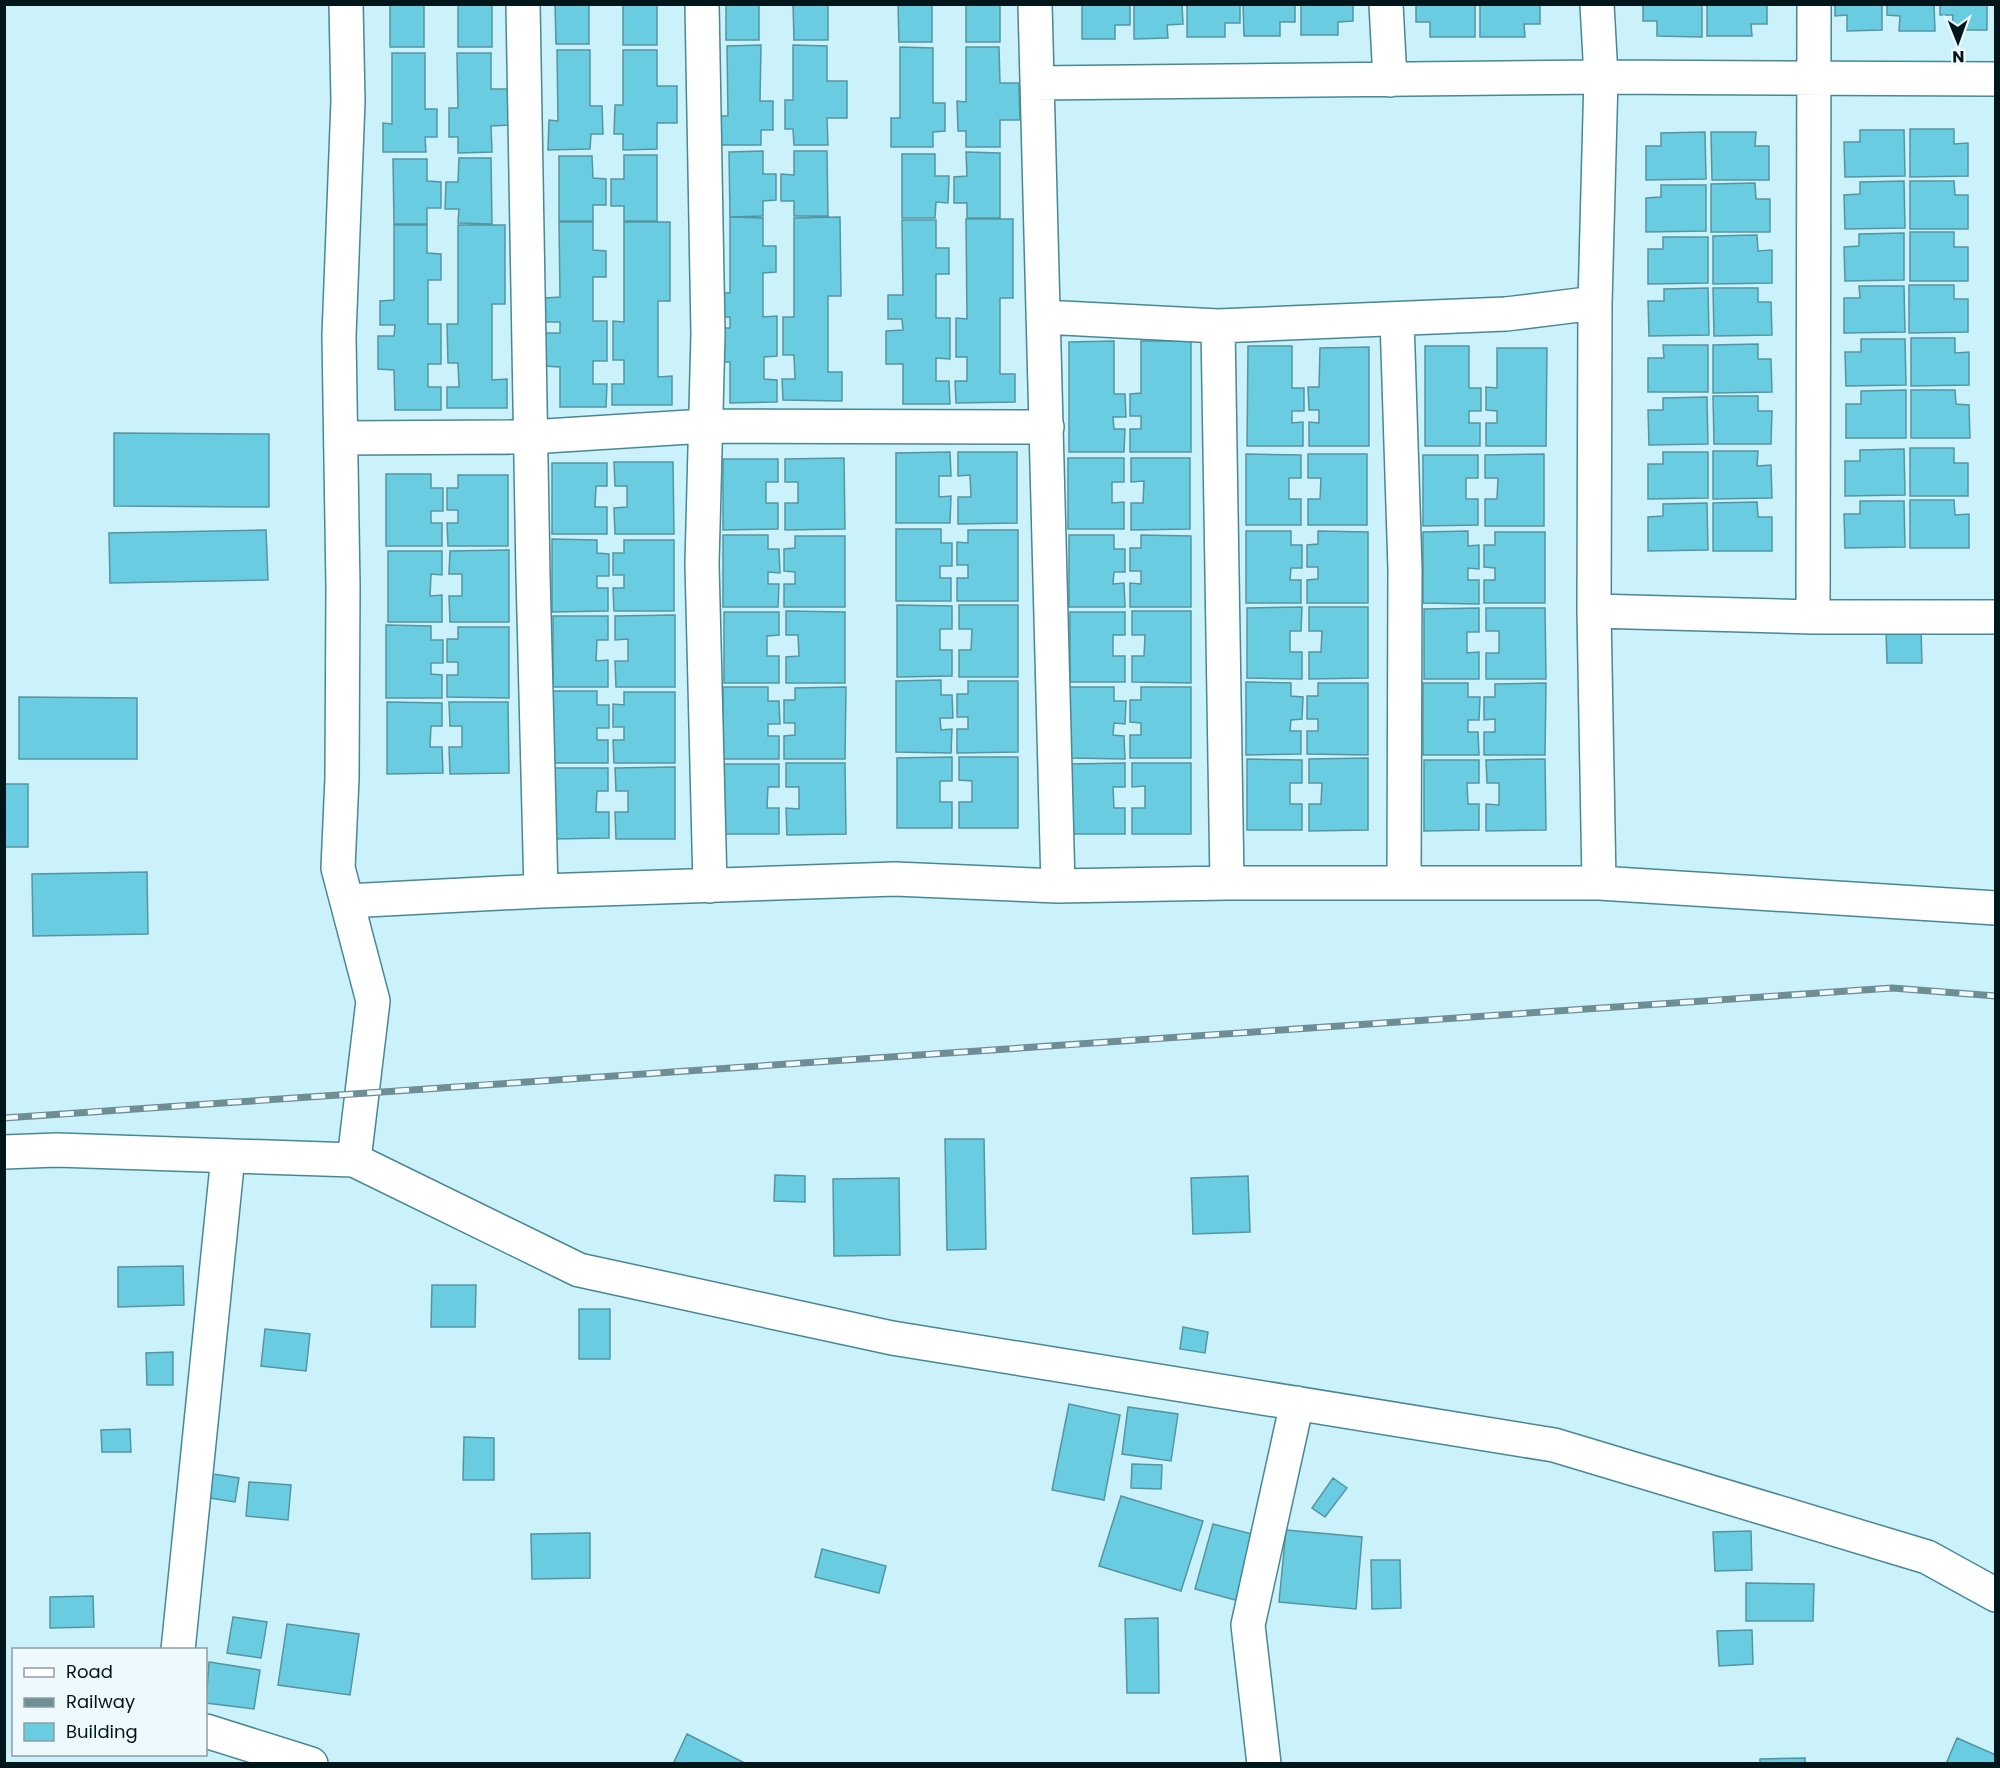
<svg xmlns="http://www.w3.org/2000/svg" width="2000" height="1768" font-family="Poppins,sans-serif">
	<rect width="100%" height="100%" fill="#cbf1fa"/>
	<path fill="#6acce0" stroke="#5495a2" stroke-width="1.5" d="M390,4H424V47H390Z
		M458,4H492V47H458Z
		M555,4H589V44H556Z
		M623,4H657V45H623Z
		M726,4H759V40H726Z
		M793,4H828V40H794Z
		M898,4H932V42H899Z
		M966,4H1000V42H966Z
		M1082,4H1130V25H1115V39H1082Z
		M1134,4H1182L1183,24L1167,25L1168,38L1134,39Z
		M1187,4H1240V23H1225V37H1187Z
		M1243,4H1295V22H1280V36H1244Z
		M1301,4H1353V21L1338,22V35H1301Z
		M1416,4H1475V37H1430V22H1416Z
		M1480,4H1540V24H1524L1525,37H1480Z
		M1643,4H1702V37L1657,36V21H1643Z
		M1707,4H1767V24H1751L1752,36H1707Z
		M1835,4H1882V30L1847,31V15L1835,16Z
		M1887,4H1934L1935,31H1899L1900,16L1887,15Z
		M1940,4H1987V30H1952L1953,15H1940Z
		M761,45L760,101H773V130H761V145H719V116H728L727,46Z
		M793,45L827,46V81H847V118H827L828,145H794L793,129H785V100H793Z
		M900,47L933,48V103H945V131L933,132V147H891V118H900Z
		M966,47H999L1000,83H1019L1020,120H1000V147H966V131H958L957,101L966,102Z
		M557,50H590V106H602L603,134H591L590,149L548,150L549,120L558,121Z
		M623,50H657V86H677V123H657V149L623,150V134H614L615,105H623Z
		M392,53H425V109H437V137H425L426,152H383V123L392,124Z
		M457,53H491V89H511V125L491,126L492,152L458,153V137H449V108H458Z
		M1910,129H1954V144L1968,143V176L1910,177Z
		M1860,130H1904L1905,176L1845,177L1844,142H1860Z
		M1705,132L1706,179L1646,180V146H1661V133Z
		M1711,132H1756L1755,146H1769V180H1712Z
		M763,151V174H776V200L763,201V216L730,217L729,152Z
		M794,151H827L828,216H794V201H781V174L794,175Z
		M966,152L1000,153V218H967V203H954V177L967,176Z
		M902,154H935V176H949L948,203L936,202L935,218H902Z
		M624,155H657V221H624V206H611V179H624Z
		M559,156H592L593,178L606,179V205H593V221H559Z
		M459,158H491L492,224L458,223L459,209H445L446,182H458Z
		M393,159H427V181L441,182V208H427V224H394Z
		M1904,181L1905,228L1845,229L1844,195L1860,194V182Z
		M1910,181H1954L1955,195H1968V229H1910Z
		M1755,183L1756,199H1770V232H1711V184Z
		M1661,185H1706V231L1646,232V198L1661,197Z
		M730,217L763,218V246H776V272L763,273V317L777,316V356L764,357V379L777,380V402L730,403V362H714L713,328H730V317H716L715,293H730Z
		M840,217L841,296H828V372H842V401L783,400L782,379H795L794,355H783V317H794V218Z
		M966,219H1013V298H1000V374H1015V402L956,403L955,381H967V357H956V318L967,319Z
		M902,220H936V248H949V274H936V318H950V359L936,358V381H949L950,404H903V364H886V331L903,330L902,319H888V295H903Z
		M559,222H593V250L606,251V277H593V321H607V361H593V384H607L606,407H560V367L544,366L543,333H560V322H545V298L560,297Z
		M624,222H670V301H658V377L672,376V405H612V384H624V360H613V321L624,322Z
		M394,225H427V253L441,254V280H428V324H441V364H428V387H441V410H395L394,370L378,369V336H394L395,325H380V301L394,300Z
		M458,225H505V304H492V380L507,379V408H447V387H459L458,363H448L447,324H458Z
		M1910,232H1954V247H1968V281H1910Z
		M1904,233V280L1845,281L1844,247L1859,246V234Z
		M1757,235L1758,251L1772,250V283L1713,284V236Z
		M1663,237H1708V283L1648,284V249H1663Z
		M1909,285H1954V299H1968V332L1909,333Z
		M1859,286H1904L1905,332L1844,333V298H1860Z
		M1708,288L1709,335L1649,336L1648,301H1664V289Z
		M1713,288H1758V302H1771L1772,335L1714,336Z
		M1911,338H1955V353L1969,352V385L1911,386Z
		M1861,339H1905L1906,385L1846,386L1845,352H1861Z
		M1114,341V394H1125L1126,417H1113L1114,429H1125L1124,452H1069V342Z
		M1141,341H1191V452H1130V429H1141V416H1130V394L1141,393Z
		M1758,344V359H1771L1772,392L1713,393V345Z
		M1663,345H1708V392H1648V358H1664Z
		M1248,346H1292V388H1304V411H1292V423L1303,422V446H1247Z
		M1425,346H1469V388H1481V411H1469V423H1480V446H1425Z
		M1369,347V446H1309V422L1319,423V410H1309L1308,387H1319L1320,348Z
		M1497,348H1547L1546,446H1486V423H1497V411L1486,410V387L1497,388Z
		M1906,390V438H1846V404H1861V391Z
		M1911,390H1955L1956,404L1969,405L1970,438H1911Z
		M1713,396H1758V411H1772L1771,444H1714Z
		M1707,397L1708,444L1649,445L1648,410H1663V398Z
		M114,433L269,434V507L114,506Z
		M1910,448H1954V463H1968V496H1910Z
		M1904,449L1905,495L1845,496V461H1860V450Z
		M1713,451H1758L1757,466L1771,465L1772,498L1713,499Z
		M950,452L951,476H939V497L951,496L950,523H896V453Z
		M958,452H1017V523L958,524V497H971L970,475L958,476Z
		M1663,452H1708V498L1648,499V464H1663Z
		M1246,454L1301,455V478H1289V499H1301V525H1246Z
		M1308,454H1367V525H1308V499H1320L1321,478H1308Z
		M1544,454V526H1485V499H1497L1498,478H1485V455Z
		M1423,455H1478V478H1466V499H1478V525L1423,526Z
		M844,458L845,529L785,530V503H798V482H785V459Z
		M1068,458H1124V482H1112V503L1124,502V529H1068Z
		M1131,458H1190V529L1131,530V503H1143L1144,481L1131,482Z
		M723,459H778V482H766V503H778V529L723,530Z
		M614,462H673L674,534H615L614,508L627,507V486H615Z
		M552,463H607V486H596L595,507H607V534H552Z
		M386,474H431V488H443V511H431V523H442V546H386Z
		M458,475H508V546H448L447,523H458V510H447V488H458Z
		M1910,500H1954L1955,515L1969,514V548H1910Z
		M1860,501H1904L1905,547L1845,548L1844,514H1860Z
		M1757,502L1758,517H1772V551H1713V503Z
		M1707,503L1708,550L1648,551V517L1663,516V504Z
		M896,529H941V543H952V566H940V578H951V601H896Z
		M266,530L268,580L110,583L109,533Z
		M968,530H1018V601H957V578H968V565H957V542L968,543Z
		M1246,531H1291V545H1302V568H1291L1290,580H1301V603H1246Z
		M1318,531L1368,532V603H1307V580L1318,579V567H1307V545L1318,544Z
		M1468,531V546L1479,545V569L1468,568V580H1479V604L1423,603V532Z
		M1495,532H1545V603H1484V580H1495V568L1484,567V545H1495Z
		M723,535H768V549H779L780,573L768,572V584H779L778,607H723Z
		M1069,535H1114V549H1125V572H1114L1113,584L1124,583L1125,607H1069Z
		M1141,535L1191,536V607H1130V583L1141,584V571H1130V548H1141Z
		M795,536H845V607H784V584H795V572L784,571V549L795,548Z
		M552,539L597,540V553L609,554V576H597V588H608V611L552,612Z
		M624,540H674V611H614L613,588H624V575H613V553H624Z
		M509,550V622H450L449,596H462V574H449L450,551Z
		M388,551H442V575L431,574L430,596L442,595V622H388Z
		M897,605L952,606V629H940V650H952V676L897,677Z
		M959,605H1018V677H959V650H971L972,629H959Z
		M1302,607L1301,631H1290V652H1302V679L1247,678V608Z
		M1309,607H1368V678L1309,679V652H1321L1322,631H1309Z
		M1479,608V632H1467V653L1479,652V679H1424V609Z
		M1486,608H1545L1546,679H1486V653H1499V631H1486Z
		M786,611L845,612V683H786V657L799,656L798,635H786Z
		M1132,611H1191V683L1132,682V656H1144L1145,635H1132Z
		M724,612H779V635L767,636V656H779V683H724Z
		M1070,612H1125V635H1113V656H1125V682H1070Z
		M675,615V687H616L615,661H628V639L615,640V616Z
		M553,616H608V640H597L596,661L608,660V687H553Z
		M386,625L431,626V640H443V663H431V674L442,675V698H386Z
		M458,627H509V698L447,697V675H458V662H447V639H458Z
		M1886,630H1921L1922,663H1887Z
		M941,680V695H952L953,718H940L941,730L952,729L951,753L896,752V681Z
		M968,681H1018V752L957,753V729H968V717H957V694H968Z
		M1246,682L1291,683V696L1303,697L1302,719L1291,720L1290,731H1301V754L1246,755Z
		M1318,683H1368V755L1307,754V731H1318V719H1307V696H1318Z
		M1423,683H1468V697H1480L1479,720H1468V732H1478L1479,755H1423Z
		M1546,683L1545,755H1484V732H1495V719L1484,720V697H1495V684Z
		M723,687H768V701H779L780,724H768V736H779V759H723Z
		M846,687L845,759H784V736L795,735V723H784V700H795V688Z
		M1069,687H1114V701H1126L1125,724L1114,723L1113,735L1124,736L1125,759L1069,758Z
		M1141,687H1191V758H1130V735H1141V723L1130,722V700H1141Z
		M552,691H597V705H609V728H597V740H608V763H552Z
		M624,692H675V763H614L613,740H624V727H613V704L624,705Z
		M19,697L137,698V759H19Z
		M387,702L442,703V726H431L430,747H442L443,773L387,774Z
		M449,702H508L509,773L450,774L449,747H462V726H450Z
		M952,757V781H940V802H952V828H897V758Z
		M959,757H1018V828H959V802H972V781L959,780Z
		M1368,758V830L1309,831V804H1321L1322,783H1309V759Z
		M1247,759L1302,760V783H1290V804H1302V830H1247Z
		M1545,759L1546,830L1486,831V804L1499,805V783H1487L1486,760Z
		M1424,760H1479V783H1467L1468,804H1479V830L1424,831Z
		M786,763H845L846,834L787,835L786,808L799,809V787H786Z
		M1125,763V787H1113L1114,808H1125V834H1070V764Z
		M1132,763H1191V834H1132V808H1145V786L1132,787Z
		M724,764H779V787H768L767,808H779V834H724Z
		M675,767V839H616L615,812H628V791H616L615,768Z
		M553,768H608V791H597L596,812H609V838L553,839Z
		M4,784H28V847H4Z
		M147,872L148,934L33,936L32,874Z
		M945,1139H984L986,1249L947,1250Z
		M775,1175L805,1176V1202L774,1201Z
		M1248,1176L1250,1232L1193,1234L1191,1178Z
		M899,1178L900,1255L834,1256L833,1179Z
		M183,1266L184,1305L118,1307V1267Z
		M432,1285H476L475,1327H431Z
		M579,1309H610V1359H579Z
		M1183,1327L1208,1332L1205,1353L1180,1349Z
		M265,1329L310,1334L306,1371L261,1366Z
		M173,1352V1385H147L146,1353Z
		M1069,1404L1120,1415L1104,1500L1052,1490Z
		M1128,1407L1178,1414L1171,1461L1122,1454Z
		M130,1429L131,1452H102L101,1430Z
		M464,1437L494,1438V1480H463Z
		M1132,1464L1162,1465L1161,1489L1131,1488Z
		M213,1474L239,1478L235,1502L210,1498Z
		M1333,1478L1347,1488L1325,1517L1312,1508Z
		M249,1482L291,1485L288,1520L246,1516Z
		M1121,1496L1203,1521L1181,1591L1099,1566Z
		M1213,1524L1256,1535L1239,1601L1195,1589Z
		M1286,1530L1362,1537L1356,1609L1279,1602Z
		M1751,1531L1752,1570L1715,1571L1713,1532Z
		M590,1533V1578L532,1579L531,1534Z
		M822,1549L886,1566L879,1593L815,1577Z
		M1371,1560H1400L1401,1608L1372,1609Z
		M1746,1583L1814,1584L1813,1621H1746Z
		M93,1596L94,1627L50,1628V1597Z
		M233,1617L267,1622L261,1658L227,1653Z
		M1158,1618L1159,1693H1127L1125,1619Z
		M287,1624L359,1634L350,1695L278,1685Z
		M1752,1630L1753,1664L1719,1666L1717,1631Z
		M209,1662L260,1670L254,1709L206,1703Z
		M687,1734L743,1762L742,1764H673Z
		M1957,1738L1996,1755V1764H1946Z
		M1805,1758V1764H1760V1759Z"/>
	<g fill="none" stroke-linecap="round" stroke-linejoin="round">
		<g stroke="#478894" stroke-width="36">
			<path id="minor" d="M346,4L348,101L339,336L343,587L342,778L338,868L373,1001L354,1160L579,1270L892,1338L1554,1445L1927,1557L1996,1595
				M523,4L533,575L541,891
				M702,4L708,334L702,564L710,886
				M1035,4L1058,886
				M1386,4L1390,80
				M1597,4L1601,77L1595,303L1594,611L1599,883
				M1814,4L1813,617H1996
				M1037,83L1601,77L1996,79
				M1043,317L1218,326L1506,314L1595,303
				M1397,319L1405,569L1404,883
				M1218,326L1227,883
				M341,438L530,437L705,426L1047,427
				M1594,611L1813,617
				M347,901L541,891L895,879L1058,886L1227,883H1599L1996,908
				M4,1152L57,1150L354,1160
				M178,1650L228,1156
				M206,1731L311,1764
				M1264,1764L1248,1625L1297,1403"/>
		</g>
		<use href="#minor" stroke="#fff" stroke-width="33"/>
		<g stroke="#6e8d94" stroke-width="7">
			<path id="rail" d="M4,1118L1892,988L1996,996"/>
		</g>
		<use href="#rail" stroke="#edf9fc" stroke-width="4.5" stroke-dasharray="14" stroke-linecap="butt"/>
	</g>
	<rect width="2000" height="1768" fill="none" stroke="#00161b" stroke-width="12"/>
	<rect x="12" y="1648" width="195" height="108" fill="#edf9fc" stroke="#8e9ea2" stroke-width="1.5"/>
	<rect x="24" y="1668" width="30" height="9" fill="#ffffff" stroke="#8e9ea2" stroke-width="1.5"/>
	<text x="66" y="1678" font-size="18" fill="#00161b">Road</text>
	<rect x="24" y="1698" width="30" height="9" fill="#6e8d94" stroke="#8e9ea2" stroke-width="1.5"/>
	<text x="66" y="1708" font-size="18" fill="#00161b">Railway</text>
	<rect x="24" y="1723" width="30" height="18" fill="#6acce0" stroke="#8e9ea2" stroke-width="1.5"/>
	<text x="66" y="1738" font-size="18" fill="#00161b">Building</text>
	<g transform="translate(1958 42) rotate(179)" stroke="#edf9fc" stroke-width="4.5" paint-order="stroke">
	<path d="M0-4.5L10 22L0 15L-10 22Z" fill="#00161b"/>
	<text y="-9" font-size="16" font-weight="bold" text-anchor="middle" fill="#00161b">N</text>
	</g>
</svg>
